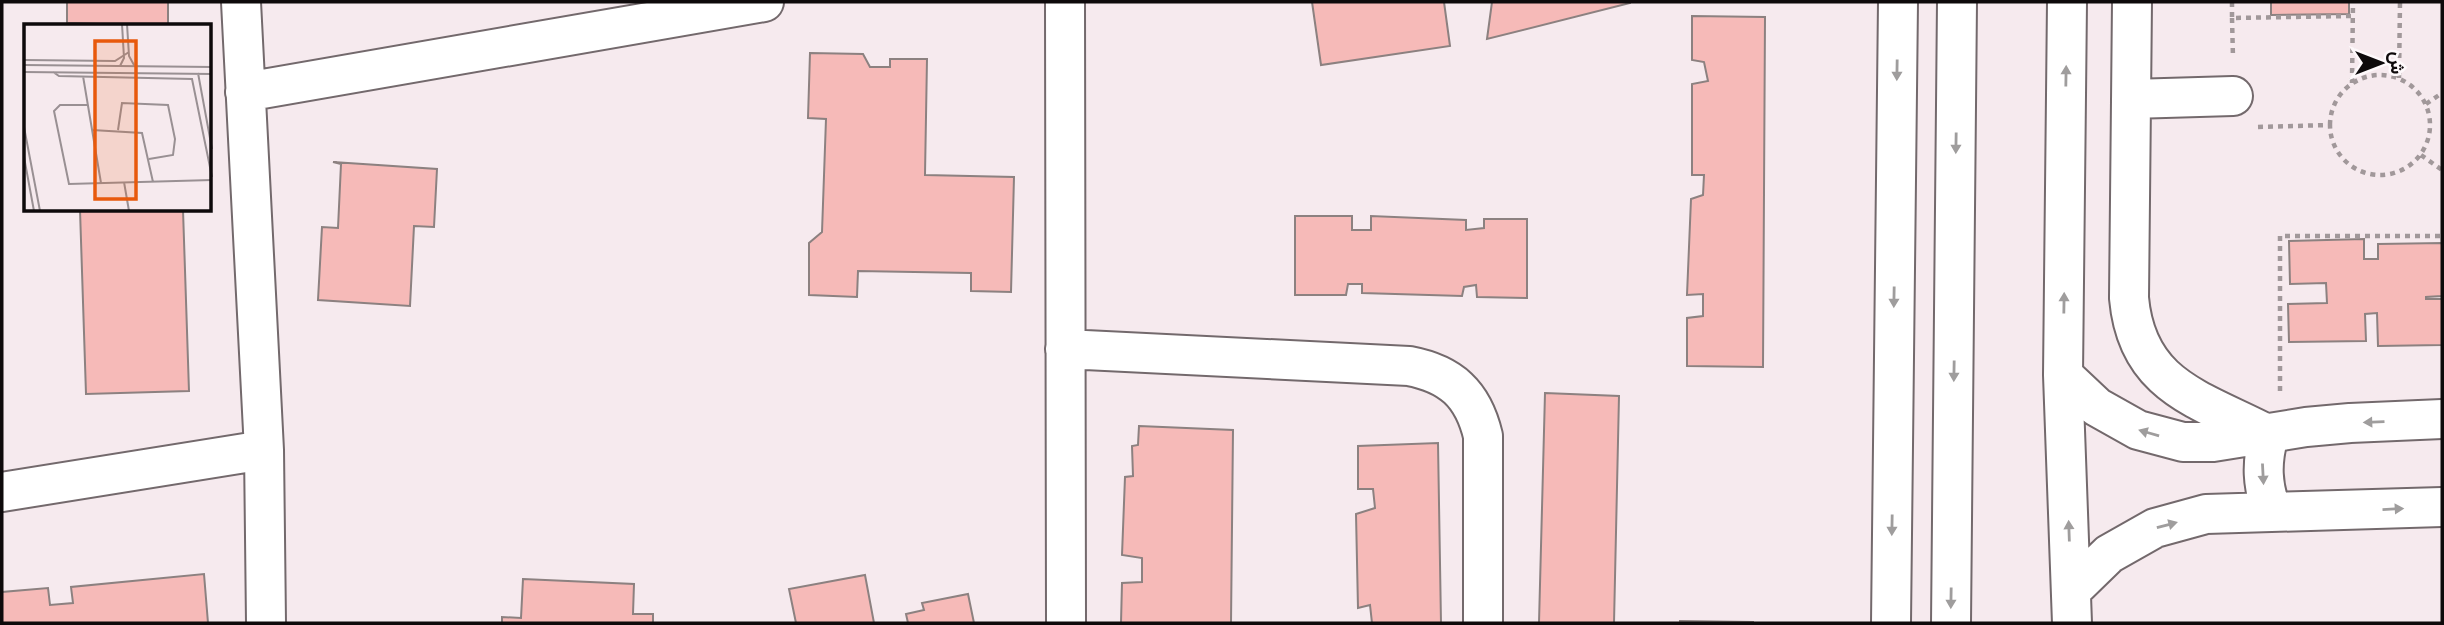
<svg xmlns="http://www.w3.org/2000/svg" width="2444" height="625" font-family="'DM Sans',Vazirmatn,sans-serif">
	<rect width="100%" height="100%" fill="#f6eaee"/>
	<path fill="#f6bab8" stroke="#8c8180" stroke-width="2" d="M67,2H168V26L67,23Z
		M1312,2H1444L1450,46L1321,65Z
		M1492,2H1630V3L1487,39Z
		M2271,2H2349V14L2271,15Z
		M1692,16L1765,17L1763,367L1687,366V318L1703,316V294L1687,295L1691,199L1703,195L1704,175H1692V84L1708,81L1704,62L1692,60Z
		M810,53L863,54L870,67H890V59H927L925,175L1014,177L1011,292L971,291V273L858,271L857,297L809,295V243L822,232L826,119L808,118Z
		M333,162L437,169L434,227L414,226L410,306L318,300L322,227L338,228L341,164Z
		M80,210H183L189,391L86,394Z
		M1295,216H1352V230H1371V216L1466,220V230L1484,228V219H1527V298L1477,297L1476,285L1464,287L1462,296L1362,293V284H1348L1346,295H1295Z
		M2364,239V259H2378V244L2442,243V296L2426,297V299H2442V345L2378,346L2377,313L2365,314L2366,341L2289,342L2288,304L2327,303L2326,283L2290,284L2289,241Z
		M1545,393L1619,396L1614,623H1539Z
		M1139,426L1233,430L1231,623H1121L1122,583L1142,582V558L1122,555L1125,477L1133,476L1132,446L1138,445Z
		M1438,443L1441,623H1372L1370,605L1358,608L1356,514L1375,508L1373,489H1358V446Z
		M204,574L208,623H2V592L48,588L50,605L73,603L71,587Z
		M865,575L874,623H796L789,589Z
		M523,579L634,584L633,614H653V623H502V617L521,618Z
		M968,594L974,623H908L906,614L924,610L922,603Z
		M1680,621L1753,622V623H1680Z"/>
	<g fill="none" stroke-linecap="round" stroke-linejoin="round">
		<g stroke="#73696c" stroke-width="42">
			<path id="minor" d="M241,2L264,450L266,623
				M1065,2L1066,623
				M2067,2L2063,375L2072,623
				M2132,2L2129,298C2137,387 2200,399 2269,435C2261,463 2262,485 2272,512
				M245,92L764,2
				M2131,99L2233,96
				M1065,349L1409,366C1451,374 1473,394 1483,436V623
				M2063,375L2097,407L2138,430L2183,442H2213L2306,427L2350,423L2442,419
				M2,492L264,450
				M2072,590L2109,554L2155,528L2206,514L2442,507
				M1891,623L1898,2
				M1951,623L1957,2"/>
		</g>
		<path stroke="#a1989a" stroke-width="4.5" stroke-dasharray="5 5" stroke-linecap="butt" d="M2232,2V18L2353,16
			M2232,18L2233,58
			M2330 125a50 50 0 1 1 100 0a50 50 0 1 1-100 0Z
			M2399,78L2400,2
			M2352,83L2353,2
			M2426,104L2442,93
			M2258,127L2330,125
			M2421,155L2442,170
			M2280,391V236H2442"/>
		<use href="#minor" stroke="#fff" stroke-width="38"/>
	</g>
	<defs><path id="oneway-solid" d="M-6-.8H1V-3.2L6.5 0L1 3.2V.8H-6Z" transform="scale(1.75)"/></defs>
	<g fill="#9f9d9d">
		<use href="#oneway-solid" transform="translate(1897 70) rotate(91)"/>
		<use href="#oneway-solid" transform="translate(2066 76) rotate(-89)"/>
		<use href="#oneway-solid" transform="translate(1956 143) rotate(91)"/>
		<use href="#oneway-solid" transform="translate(1894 297) rotate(91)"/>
		<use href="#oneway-solid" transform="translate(2064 303) rotate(-89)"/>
		<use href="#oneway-solid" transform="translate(1954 371) rotate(91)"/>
		<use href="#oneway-solid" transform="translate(2374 422) rotate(178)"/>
		<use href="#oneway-solid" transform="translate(2149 433) rotate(-164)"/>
		<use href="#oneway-solid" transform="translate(2263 474) rotate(87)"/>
		<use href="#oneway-solid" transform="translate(2393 509) rotate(-3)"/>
		<use href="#oneway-solid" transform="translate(1892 525) rotate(91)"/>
		<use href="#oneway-solid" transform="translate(2167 525) rotate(-15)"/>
		<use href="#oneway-solid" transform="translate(2069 531) rotate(-92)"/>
		<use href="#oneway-solid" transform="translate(1951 598) rotate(91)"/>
	</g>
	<g transform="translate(24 24)">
		<rect width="187" height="187" fill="#f6eaee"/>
		<path fill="none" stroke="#999093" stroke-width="2" d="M103,0L105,32L110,41M0,36L91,37L105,28M0,41L188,43M96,42L100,34L98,0M0,48L188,50M29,48L35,52L168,55L188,153M174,49L188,125M59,52L77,159M64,81H36L30,87L45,160L188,156M0,103L16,187M68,106L118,109L129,158M94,106L98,79L144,81L151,115L149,131L125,135M0,133L10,187M100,158L105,187"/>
		<path fill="#e8590c" fill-opacity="0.15" stroke="#e8590c" stroke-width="3.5" d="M71,17H112V175H71Z"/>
		<rect width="187" height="187" fill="none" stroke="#0e0a0b" stroke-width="3.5"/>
	</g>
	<rect width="2444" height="625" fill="none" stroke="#0e0a0b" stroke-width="7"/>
	<g transform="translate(2381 63) rotate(90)" stroke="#fef9fb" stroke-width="5" paint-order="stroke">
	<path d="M0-5L12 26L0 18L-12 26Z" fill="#0e0a0b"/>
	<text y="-10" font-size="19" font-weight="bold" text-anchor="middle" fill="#0e0a0b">ش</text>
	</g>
</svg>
